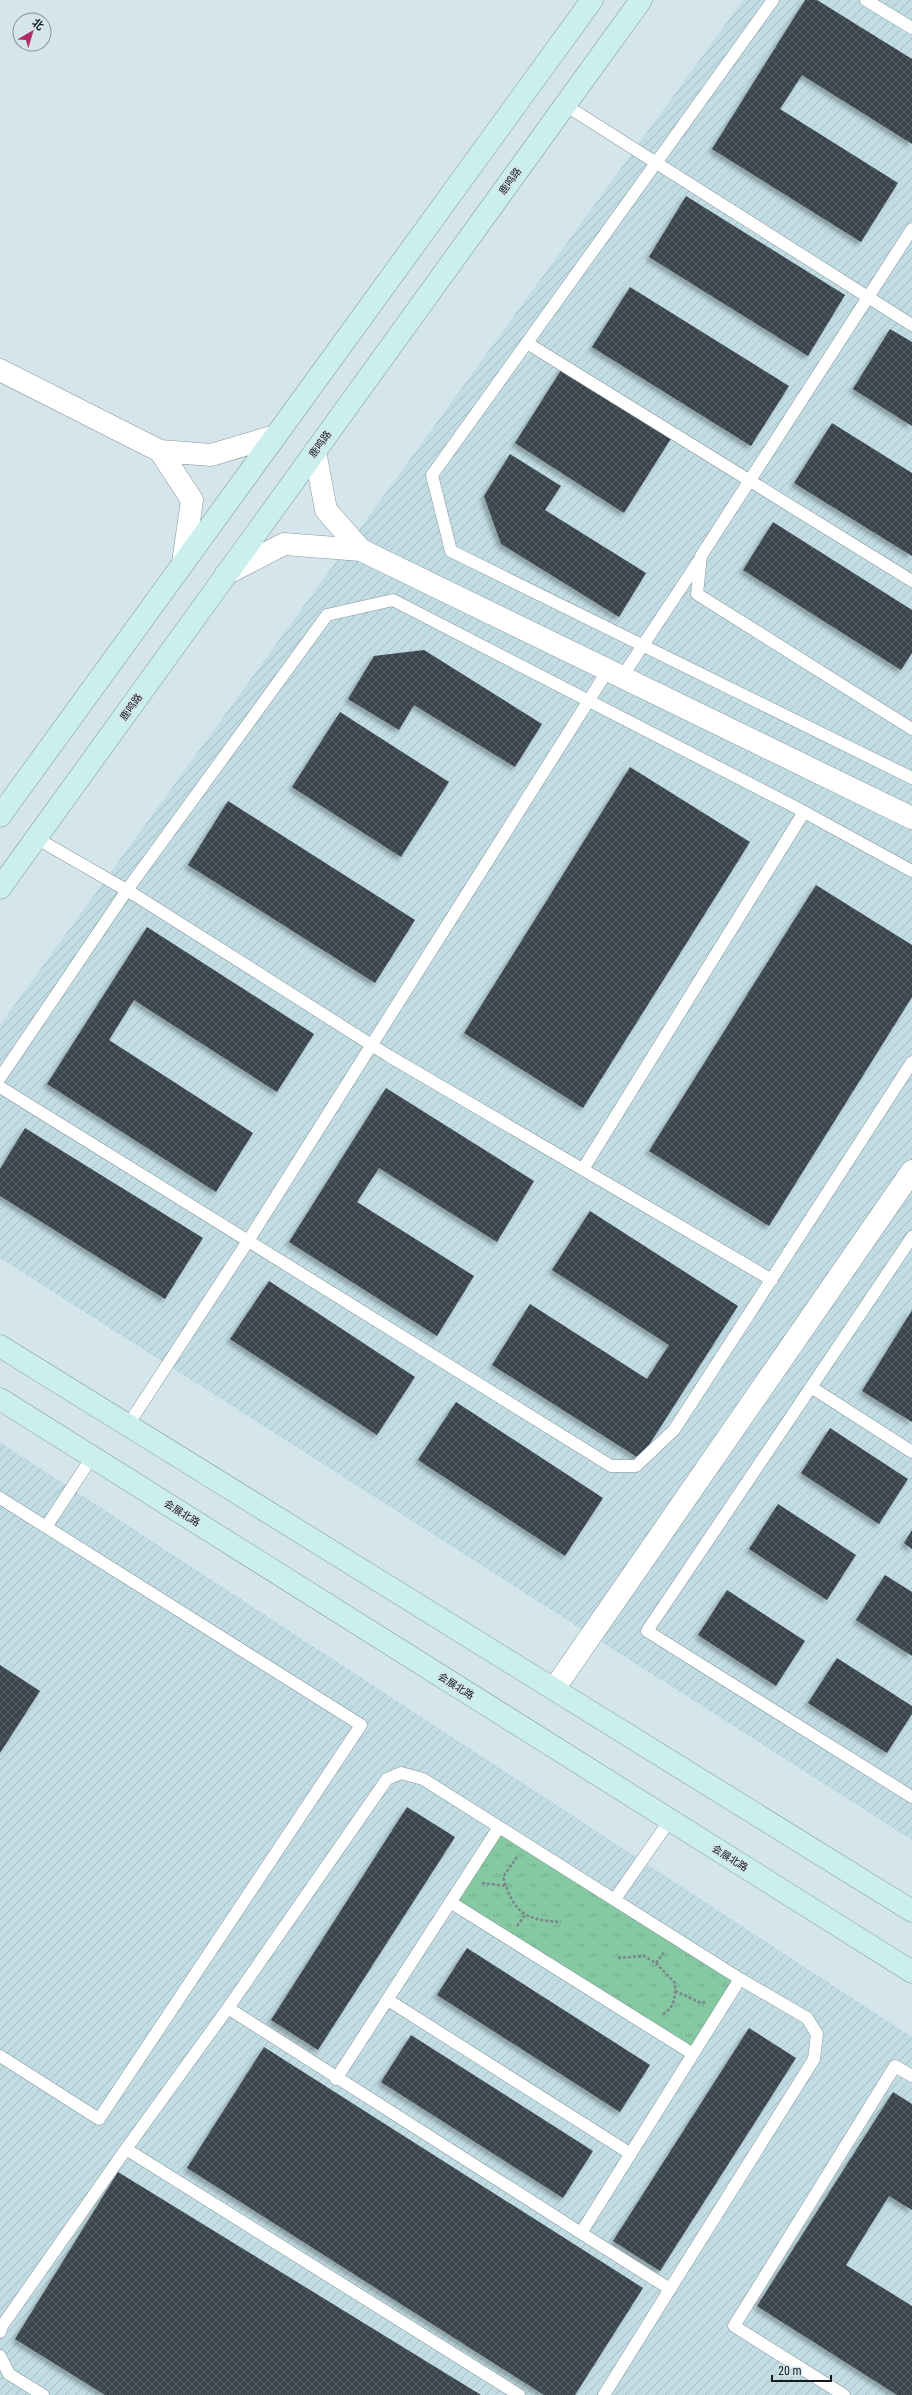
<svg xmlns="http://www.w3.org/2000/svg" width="912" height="2395" font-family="'Roboto Condensed','Noto Sans SC',sans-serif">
	<defs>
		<pattern id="industrial-furrows" width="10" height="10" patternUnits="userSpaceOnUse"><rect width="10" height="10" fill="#c1dce3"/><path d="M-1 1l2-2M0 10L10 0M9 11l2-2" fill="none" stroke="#a5bcc2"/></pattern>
		<pattern id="grass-tufts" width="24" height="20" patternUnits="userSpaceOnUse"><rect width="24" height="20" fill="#85c9a2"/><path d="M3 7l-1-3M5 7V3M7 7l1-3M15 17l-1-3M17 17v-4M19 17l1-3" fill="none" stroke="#72ac8b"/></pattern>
		<pattern id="building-cross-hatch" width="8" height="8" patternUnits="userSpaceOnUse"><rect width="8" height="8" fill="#3b454e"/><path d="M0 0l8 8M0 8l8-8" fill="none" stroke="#545c64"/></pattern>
		<filter id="shadow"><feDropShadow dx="-3.5" dy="3.5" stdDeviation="2" flood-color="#0004"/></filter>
	</defs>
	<rect width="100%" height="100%" fill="#d4e6eb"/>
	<path fill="url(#industrial-furrows)" d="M743,0H912V1840L0,1258V1025Z
		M0,1442L912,2037V2395H0Z"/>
	<path fill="url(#grass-tufts)" d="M499,1827L740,1979L693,2054L450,1902Z"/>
	<path fill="url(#building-cross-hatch)" filter="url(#shadow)" d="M805,0H817L912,59V144L802,75L780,109L898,183L861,242L712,149Z
		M686,196L845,295L808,356L649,257Z
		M630,287L789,386L751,446L592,347Z
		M890,329L912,342V426L853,389Z
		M563,367L672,437L624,513L515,443Z
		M832,423L912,473V556L794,483Z
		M510,454L561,486L545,510L646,573L619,617L501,544L484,496Z
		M773,522L912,610V653L901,670L743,570Z
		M424,650L542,724L515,767L414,705L399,730L348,699L374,656Z
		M340,712L449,782L401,857L292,787Z
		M630,767L750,842L583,1108L464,1033Z
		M228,801L415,920L375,983L188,865Z
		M816,885L912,945V997L769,1226L649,1151Z
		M147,927L314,1034L277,1092L134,1000L109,1040L253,1133L216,1192L47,1084Z
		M386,1088L534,1181L497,1242L379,1168L357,1202L474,1276L437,1336L289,1242Z
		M25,1128L203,1238L165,1299L0,1196V1169Z
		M590,1211L738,1306L640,1459L492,1365L530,1304L647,1379L669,1345L552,1270Z
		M269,1281L415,1377L377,1435L230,1339Z
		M912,1310V1422L862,1391Z
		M456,1402L603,1498L565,1556L418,1460Z
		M830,1428L908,1479L879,1524L801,1473Z
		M778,1504L856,1555L827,1600L749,1549Z
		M912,1530V1549L904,1543Z
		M885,1575L912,1592V1656L856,1620Z
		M727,1590L805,1641L776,1686L698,1635Z
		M837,1658L912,1706V1714L887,1753L808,1703Z
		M0,1665L40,1691L0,1753Z
		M407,1807L455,1837L318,2050L271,2020Z
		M467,1948L650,2065L620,2112L437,1995Z
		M749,2028L796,2058L660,2271L613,2241Z
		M411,2035L593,2151L563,2198L381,2082Z
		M264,2047L643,2288L575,2395H544L187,2168Z
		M893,2092L912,2104V2210L889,2196L846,2265L912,2306V2395H897L757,2306Z
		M118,2172L481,2395H105L15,2339Z"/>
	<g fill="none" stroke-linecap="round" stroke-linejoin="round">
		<g stroke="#87979c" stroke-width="13">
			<path id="service" d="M773,0L432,475L451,551L912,778
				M866,0L912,28
				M565,105L912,325
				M912,229L701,556L697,594L912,729
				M527,343L912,581
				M622,677L700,559
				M36,838L135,895L389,1056L772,1280
				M0,1078L127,890L327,615L393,600L797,808L912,871
				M0,1087L611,1466H636L674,1430L912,1062
				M583,1169L804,812
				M912,1237L647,1631L912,1797
				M811,1387L912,1452
				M128,1425L248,1241L608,670
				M0,1498L361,1725L99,2119L0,2056
				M46,1527L92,1457
				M615,1899L670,1820
				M450,1902L693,2054
				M388,2000L631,2154
				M228,2008L581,2233
				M336,2079L499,1827
				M670,2289L814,2059L817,2034L807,2018L740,1979
				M0,2332L2,2326L126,2149
				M0,2356L9,2374L43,2395
				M519,2395L126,2149L228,2008L387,1779L401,1773L423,1779L740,1979L581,2233L670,2289L604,2395
				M844,2395L734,2326L895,2066L912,2076"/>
		</g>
		<g stroke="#87979c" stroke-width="23">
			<path id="minor" d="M0,370L160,451L211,455L275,436
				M160,451L192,500L183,563
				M315,451L326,510L361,550
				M226,574L284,544L361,550L912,818
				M554,1689L912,1171"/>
		</g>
		<g stroke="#87979c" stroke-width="23">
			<path id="secondary" d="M0,816L592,0
				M0,888L641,0
				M0,1346L912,1911
				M0,1399L912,1972"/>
		</g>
		<path stroke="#7a868a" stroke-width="2.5" stroke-dasharray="3 2" stroke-linecap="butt" d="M517,1857L503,1877C514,1912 523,1920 561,1922
			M482,1883L506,1886
			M517,1926L525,1915
			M618,1958L644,1956L656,1963L675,1983C675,1998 675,2008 661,2015
			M656,1963L665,1951
			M675,1991L701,2003L706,2002"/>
		<use href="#service" stroke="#fff" stroke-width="12"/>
		<use href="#minor" stroke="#fff" stroke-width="22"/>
		<use href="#secondary" stroke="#caefec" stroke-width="22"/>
	</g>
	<g text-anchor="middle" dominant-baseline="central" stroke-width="4" stroke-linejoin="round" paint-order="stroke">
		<g font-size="10" fill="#131a1b" stroke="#d4e6eb">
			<text transform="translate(510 181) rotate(-54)">鹿鸣路</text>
			<text transform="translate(320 444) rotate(-54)">鹿鸣路</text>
			<text transform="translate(131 707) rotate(-54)">鹿鸣路</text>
			<text transform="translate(182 1513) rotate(32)">会展北路</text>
			<text transform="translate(456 1686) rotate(32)">会展北路</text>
			<text transform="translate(730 1858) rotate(32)">会展北路</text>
		</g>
	</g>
	<g transform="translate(32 32) rotate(38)"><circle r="19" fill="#d4e6eb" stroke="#879498"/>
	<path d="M0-3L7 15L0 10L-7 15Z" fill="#b32a68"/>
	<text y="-6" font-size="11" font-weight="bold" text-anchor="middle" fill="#131a1b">北</text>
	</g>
	<path d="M772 2375v6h59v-6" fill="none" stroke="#131a1b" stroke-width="2"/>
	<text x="778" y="2375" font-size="12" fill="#131a1b" stroke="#d4e6eb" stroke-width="3" paint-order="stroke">20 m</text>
</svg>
